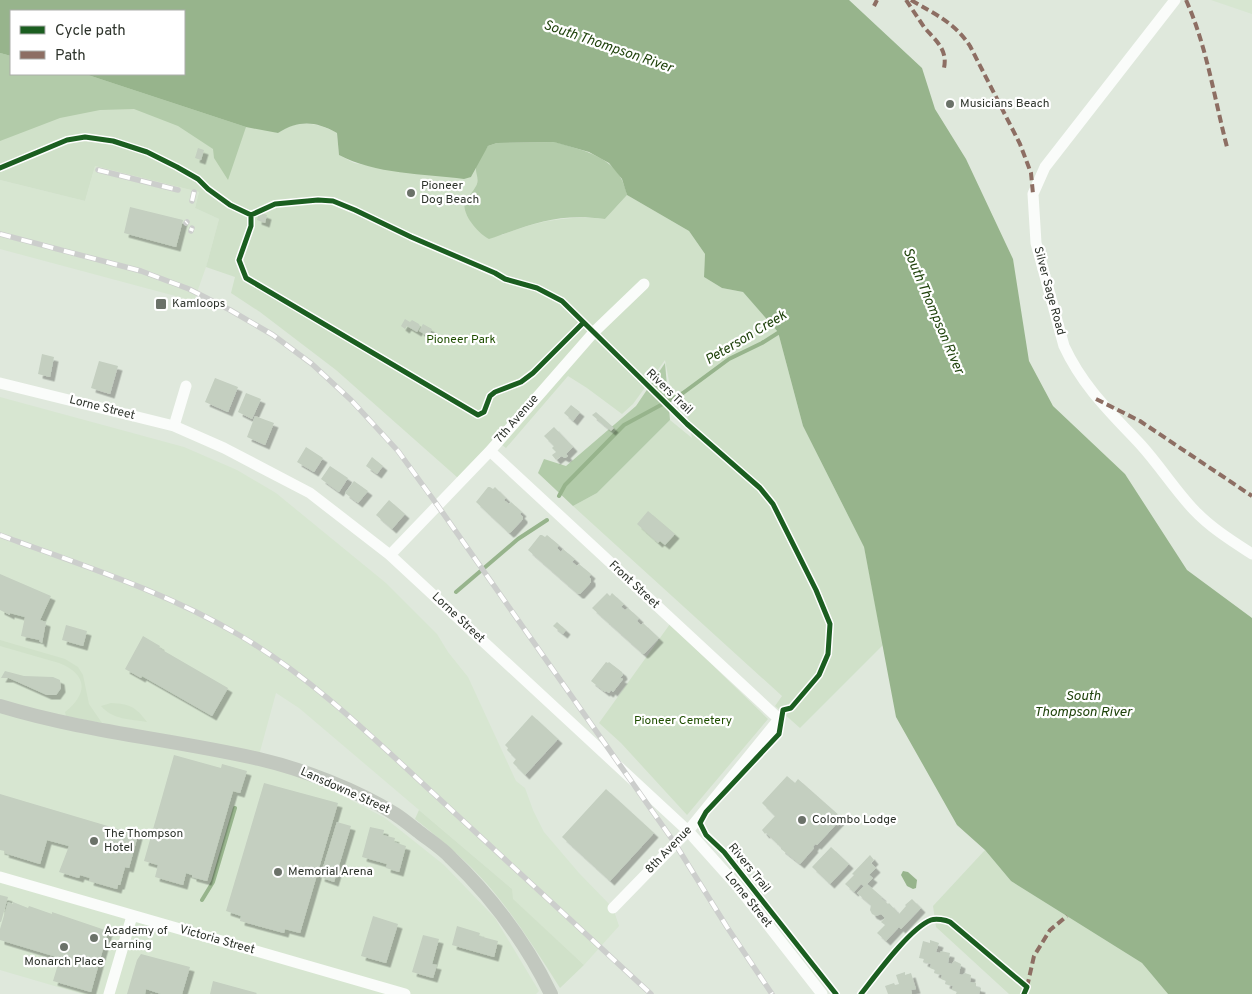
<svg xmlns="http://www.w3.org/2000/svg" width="1252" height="994" font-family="Overpass,sans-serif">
	<defs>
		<filter id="shadow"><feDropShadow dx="4.5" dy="4.5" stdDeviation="0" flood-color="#0004"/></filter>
	</defs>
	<rect width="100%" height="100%" fill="#dfe8dc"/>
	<path fill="#d7e6d1" d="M1211,0H1252V14Z
		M95,166L199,192L195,208L219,219L206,267L194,301L0,249V180L85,201Z
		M0,397L184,447L237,470L276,493L386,583L437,634L448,652L468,677L516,781L525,788L533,810L544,832L579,873L613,908L619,926L584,965L512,899L511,888L299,708L276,693L258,759L326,787L385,818L444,865L495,918L539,991L536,994H82L0,970Z"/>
	<path fill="#d0e1c9" d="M0,53L11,56V74H85L278,133C299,119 315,122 337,133L339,155L354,163L376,167L471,177L476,168C477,173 479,179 477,184C472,197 463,197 466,214L502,235C536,221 568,215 605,219L627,195L689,231L705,254L704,277L722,288L743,292L778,332L803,426L864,547L883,645L800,728L775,706L782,696L573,506L597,493L670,420L692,438L686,411L671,392L665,360L633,404L622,414L587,388L568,376L506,448L494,439L458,478L336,370L260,312L231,293L235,277L206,267L219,219L195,208L199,192L95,166L85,201L0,180Z
		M670,624L768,719L687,815L621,743L599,723Z
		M0,640L65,659L78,667L83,675L89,704L102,723L66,716L65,712C89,693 87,674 59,663L0,646Z
		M111,703C130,704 136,707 147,722C130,719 113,720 101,706Z
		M419,810L512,889L513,899L584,965L560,988C537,952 515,916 487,884C466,860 440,839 415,819Z
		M985,850L1011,881L1142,963L1168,994H1009L936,927L933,906Z"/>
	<path fill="#b2cba9" d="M0,53L11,56V74H85L246,127L228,180L214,158L213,149L178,126L134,109L100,110L60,118L0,141Z
		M555,142C578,149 610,155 622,180C624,185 626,190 627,195L605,219C556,213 533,224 489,239C479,234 461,214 465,202C468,196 473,192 476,186C480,179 475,173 476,167C478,159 484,152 488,146L497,143Z
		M665,363L670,420L597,493L573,506L538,473L544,459L566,466L636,406Z"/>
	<path fill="#97b48c" d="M0,0H849L922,68L935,109L966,159L1013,259L1029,361L1053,406L1125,474L1187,570L1252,618V994H1168L1142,963L1011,881L985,850L957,825L896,717L864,547L803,426L778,332L743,292L722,288L704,277L705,254L689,231L627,195L622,179L609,163L589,152L554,142L497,143L488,146L471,177L464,179C425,174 374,174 339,155L337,133C315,121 299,120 278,133L246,127L85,74H184V11H11V56L0,53Z
		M903,871L908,872L917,880L916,888L913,889L907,886L901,875Z"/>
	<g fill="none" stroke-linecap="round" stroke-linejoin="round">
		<path stroke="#97b48c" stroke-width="4" d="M559,496L565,485L624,425L683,393L729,359L762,343L781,331
			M456,592L518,539L547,520
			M202,900L213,882L235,808"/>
	</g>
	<path fill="#c4cfc0" filter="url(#shadow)" d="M198,148L204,150L201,160L195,158Z
		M130,207L183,220L176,247L124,233Z
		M259,212L267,215L265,223L257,220Z
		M405,319L410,322L412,320L419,324L420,327L417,332L407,326L405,329L401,326Z
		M423,324L432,329L428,336L419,331Z
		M42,354L54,357L50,377L38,374Z
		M99,361L118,366L110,394L91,388Z
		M215,378L238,387L228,412L205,402Z
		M246,393L261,399L252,419L238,412Z
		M571,405L580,412L573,421L564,413Z
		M596,412L614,428L611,431L592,415Z
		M255,416L274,423L265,445L247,437Z
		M554,427L573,447L566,454L568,456L565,458L561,456L556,460L552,455L556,452L552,448L554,446L544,436Z
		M306,447L323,458L314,472L297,462Z
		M372,457L383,466L377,474L366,466Z
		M330,466L348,478L339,492L321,479Z
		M354,481L368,491L358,503L345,493Z
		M488,487H490L493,489L495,487L506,498L504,500L509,504L511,502L522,512L520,514L523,517V519L511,532L509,533L476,502Z
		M389,500L405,514L392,529L376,515Z
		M648,511L675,534L665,545L660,541L658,543L637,524Z
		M540,535H542L545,537L547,535L559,545L557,548L561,552L563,549L575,559L572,562L577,566L579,564L591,574L589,577L591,579V582L580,594H578L528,550Z
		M0,574L51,596L40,620L46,622L42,643L39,641L40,640L21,636L25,617L10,613V615L0,610Z
		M607,593L610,596L612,593L624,604L621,607L625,610L628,608L639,618L637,621L641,625L643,623L659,638L645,653L643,654L592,608Z
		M557,622L566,630L563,634L553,626Z
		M66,625L87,631L83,646L62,640Z
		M143,636L160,646L159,648L228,688L212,716L142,676L141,678L125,669Z
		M606,662L608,663L609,662L622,672L623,675L620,678L623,679L613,692L611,690L609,693L606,691L605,692L591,681Z
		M5,671L24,676L53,677L60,680L61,688L56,695H47L9,678H1Z
		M532,715L558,739L525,775L513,763L516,759L507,750L508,748L505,745Z
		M174,755L221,768L222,764L247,771L240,793L233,791L207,881L192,877V875L186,873L183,885L155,877L158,865L144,861Z
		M787,776L795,783L798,779L842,818L817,845L815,844L813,847L814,848L800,864L781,849V847L766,833L765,834L762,830L775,816L762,803Z
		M264,783L338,803L300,933L285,929L284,933L240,921L241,916L226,911Z
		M606,789L654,833L610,881L562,837Z
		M0,794L138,835L129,868L125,867L120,885H118L117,889L89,881L90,878L80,875L79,878L59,872L69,846L47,840L40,864L4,853L5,851L0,850Z
		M337,822L351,826L334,882L320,877Z
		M370,827L384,830L383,835L395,838L394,842L406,846L399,872L386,868L387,864L362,857Z
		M831,847L849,864L830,884L812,867Z
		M870,855L874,860L871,863L876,868L869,875L873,878L867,884L882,897L881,898L888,904L889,903L899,914L906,906L905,905L912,899L921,908L901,929L899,927L886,941L877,933L885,925L881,922L885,918L881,914L876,916L872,914L870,910L871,905L857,893L864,886L861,884L854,892L845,884L854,875L852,874Z
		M0,895L8,897L1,922H0Z
		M8,902L13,904V902L28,908L29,906L52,914V912L108,931L91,992L53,981L60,958L0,940V929Z
		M373,916L398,924L386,963L361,956Z
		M457,926L480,933L479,936L498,941L494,957L452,945Z
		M423,935L439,939L432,964L437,965L433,978L412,972Z
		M930,940L939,943L936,952L940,953L941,951L950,953L948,963L952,964L953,962L955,961L961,964L959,974L962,975L965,973L971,975L970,982L976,983V987L981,988L979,994H956L957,992L952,990L953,986L945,984L946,981L941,979L942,975L934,973L935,970L930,968L931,964L923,962L924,959L919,958L923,941L930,943Z
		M141,954L190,967L182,994H161L146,989L145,994H127L137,960Z
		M905,972V975L911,973L916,989L911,990L912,994H888L885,986L894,983L895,985L899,984L896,975Z
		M213,981L257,993L256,994H210Z"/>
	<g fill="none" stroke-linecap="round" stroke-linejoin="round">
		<path stroke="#fafcfa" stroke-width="11" d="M1175,0L1045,167L1033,194L1036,243L1064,346C1083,387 1111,413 1141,445C1160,466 1175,490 1194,510C1211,528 1232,541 1252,554
			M0,383L174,426L224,448L310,493L390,555L688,831L739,888L822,994
			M174,426L186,386
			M490,451L779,719L688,831L613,908
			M390,555L490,451L594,332L644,284
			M0,877L405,994
			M109,994L132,916"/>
		<path stroke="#c2c8bf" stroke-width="14" d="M0,706C85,732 172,739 259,759C302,769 357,790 395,814C403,819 411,826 419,832C429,840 442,848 451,858C492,897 526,943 551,994"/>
		<g stroke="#cccecc" stroke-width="5.5">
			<path id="rail" d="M98,170L178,190
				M192,201L194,192
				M186,223L187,222
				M191,231L192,228
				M0,234L141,271L189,289L230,310L273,335L312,364L351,400L398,451L438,506L674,842L727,927L772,994
				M0,535C81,565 164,591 239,635C311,677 372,737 433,793C506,860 578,927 651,994"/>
		</g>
		<use href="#rail" stroke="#fff" stroke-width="4" stroke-dasharray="11" stroke-linecap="butt"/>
		<path stroke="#8d6e63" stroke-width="4" stroke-dasharray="8 4" stroke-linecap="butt" d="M906,0C912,9 918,18 924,27C935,40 948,49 944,68
			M911,0C936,15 954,22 970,46L1020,144L1031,173L1033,194
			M1186,0C1207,47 1214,97 1227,147
			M874,6L877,0
			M1096,399L1140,421L1252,496
			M1027,987L1034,956L1050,930L1067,916"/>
		<g stroke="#fff" stroke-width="8">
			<path id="cycleway" d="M0,168L67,140L85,137L113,141L147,152L177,167L198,179L208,189L230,205L251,215L275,204L318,200L333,201L355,210L411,237L495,273L505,279L537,288L562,301L687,424L760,488L773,504L816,590L830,624L828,654L819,675L791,708L783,710L779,734L706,812L700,823L706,835L724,852L836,994
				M251,215V226L239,260L246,278L478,415L484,412L490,396L495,392L521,382L533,373L583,323
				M861,994C876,975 910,928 931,920C936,918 946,920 950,922L1027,987L1024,994"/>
		</g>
		<use href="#cycleway" stroke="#1b5e20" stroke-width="5"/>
	</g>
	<g fill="#6b7269" stroke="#fff" stroke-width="2">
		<circle cx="950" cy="104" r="5"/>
		<circle cx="411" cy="193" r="5"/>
		<rect x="155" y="298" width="12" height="12" rx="2.5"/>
		<circle cx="802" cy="820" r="5"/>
		<circle cx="94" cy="841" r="5"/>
		<circle cx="278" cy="872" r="5"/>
		<circle cx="94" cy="938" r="5"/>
		<circle cx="64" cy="947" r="5"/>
	</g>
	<g text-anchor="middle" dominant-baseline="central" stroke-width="4.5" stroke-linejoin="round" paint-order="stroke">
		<g font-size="12" fill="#2d332b" stroke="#fff" text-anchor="start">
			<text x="960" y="104">Musicians Beach</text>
			<text x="421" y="186">Pioneer<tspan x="421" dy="14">Dog Beach</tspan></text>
			<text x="172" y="304">Kamloops</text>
			<text x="812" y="820">Colombo Lodge</text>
			<text x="104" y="834">The Thompson<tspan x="104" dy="14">Hotel</tspan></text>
			<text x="288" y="872">Memorial Arena</text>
			<text x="104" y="931">Academy of<tspan x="104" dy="14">Learning</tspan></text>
			<text x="64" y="962" text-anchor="middle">Monarch Place</text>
		</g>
		<g font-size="12" fill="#2d332b" stroke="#fff">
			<text transform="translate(1049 291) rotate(75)">Silver Sage Road</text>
			<text transform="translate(669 392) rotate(44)">Rivers Trail</text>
			<text transform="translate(102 408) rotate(14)">Lorne Street</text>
			<text transform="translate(517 419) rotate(-49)">7th Avenue</text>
			<text transform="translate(634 585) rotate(43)">Front Street</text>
			<text transform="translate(458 618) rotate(43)">Lorne Street</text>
			<text transform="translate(345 791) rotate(24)">Lansdowne Street</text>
			<text transform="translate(669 850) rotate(-46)">8th Avenue</text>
			<text transform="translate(749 868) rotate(51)">Rivers Trail</text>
			<text transform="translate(748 900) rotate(51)">Lorne Street</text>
			<text transform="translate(217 940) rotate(16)">Victoria Street</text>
		</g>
		<g font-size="12" fill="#1f4e00" stroke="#fff">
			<text x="461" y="340">Pioneer Park</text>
			<text x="683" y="721">Pioneer Cemetery</text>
		</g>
		<g font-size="14" font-style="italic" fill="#20430c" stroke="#fff">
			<text transform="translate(608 47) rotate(19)">South Thompson River</text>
			<text transform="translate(933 311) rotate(67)">South Thompson River</text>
			<text transform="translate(746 338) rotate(-31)">Peterson Creek</text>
			<text x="1083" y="696">South<tspan x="1083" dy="16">Thompson River</tspan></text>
		</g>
	</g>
	<rect x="10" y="10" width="175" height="65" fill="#ffffff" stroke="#abadaa"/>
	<rect x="20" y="26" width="25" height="8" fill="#1b5e20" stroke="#abadaa"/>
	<text x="55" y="35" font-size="15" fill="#2d332b">Cycle path</text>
	<rect x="20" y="51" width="25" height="8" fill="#8d6e63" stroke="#abadaa"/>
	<text x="55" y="60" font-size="15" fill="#2d332b">Path</text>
</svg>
